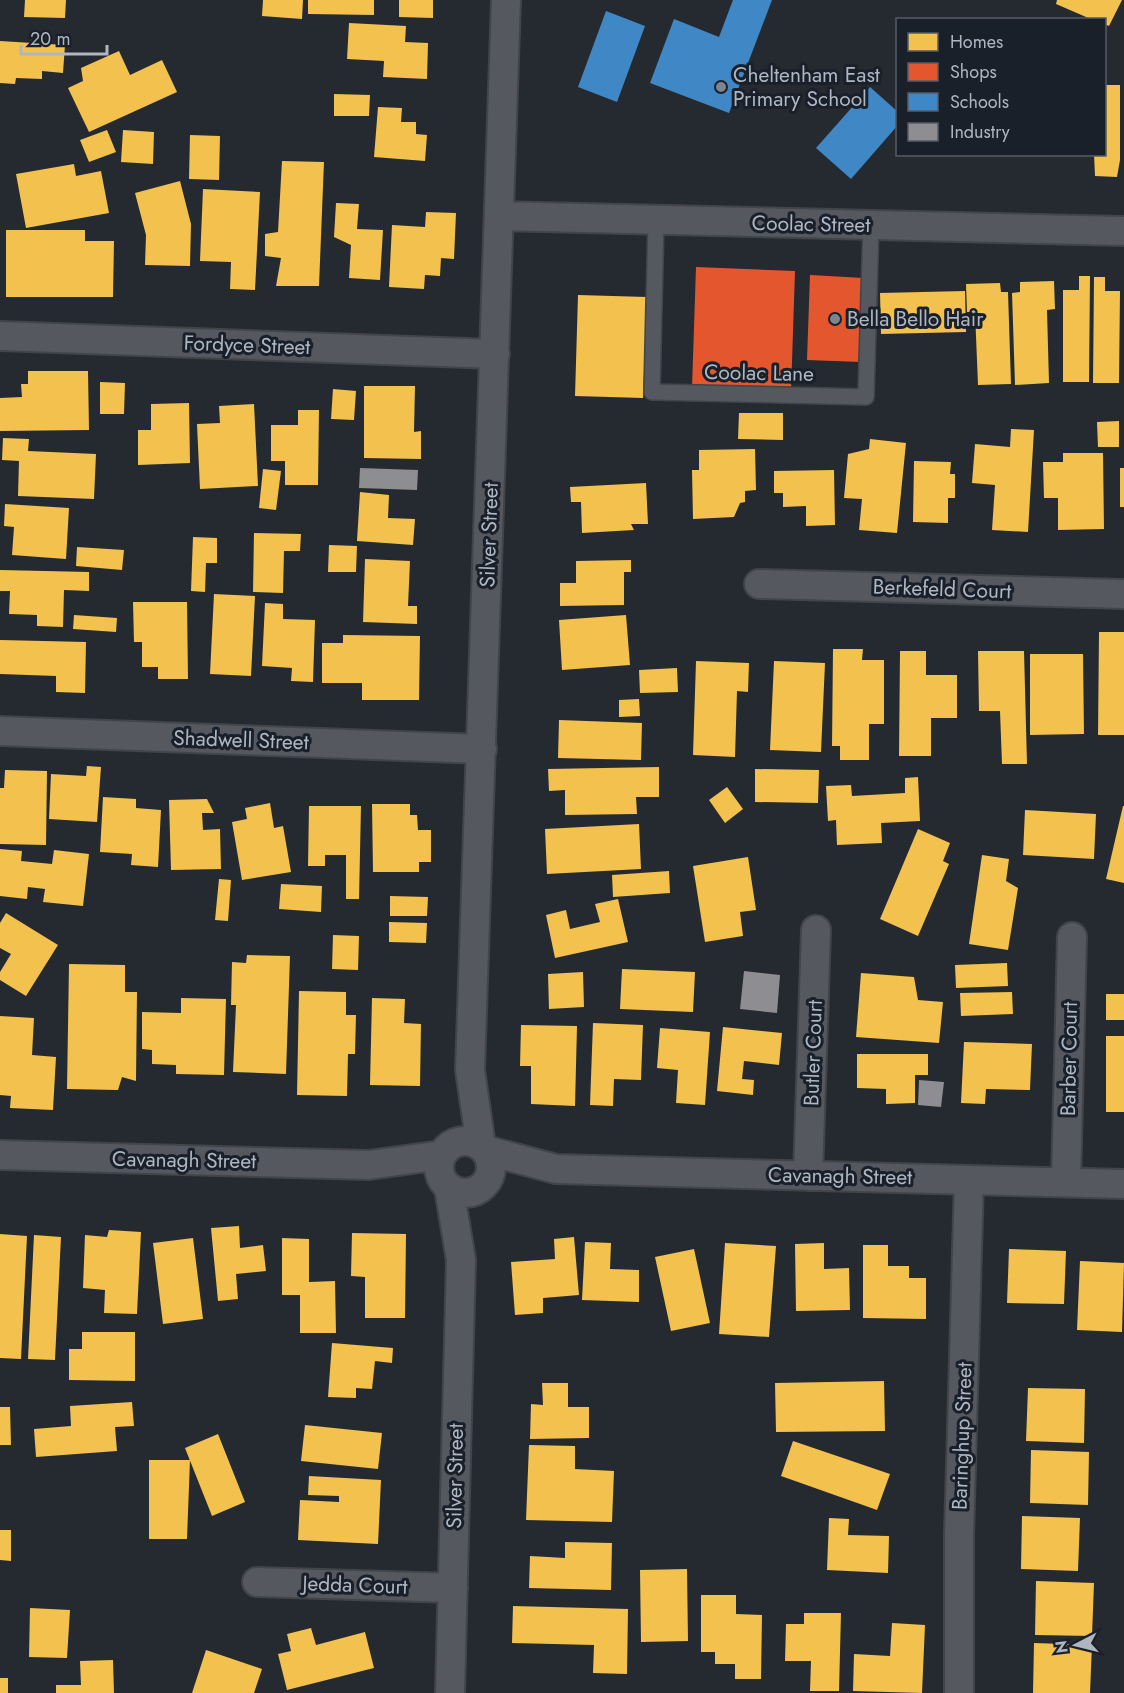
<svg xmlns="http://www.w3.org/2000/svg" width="1124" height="1693" font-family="Jost,sans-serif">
	<rect width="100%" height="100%" fill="#252a30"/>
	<path fill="#f2c14e" d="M25,0H66L65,18L24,17Z
		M263,0H303L302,19L262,16Z
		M308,0H374V15L308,14Z
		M399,0H433V18L399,17Z
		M1057,0H1122L1109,26L1104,24V20H1093L1056,4Z
		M349,23L406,26L405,42L428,43L427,79L383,77L384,61L347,59Z
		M0,41L65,45L63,73L42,71V79L16,78L15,84L0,83Z
		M119,51L130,75L162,60L177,92L89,132L68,88L83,81L81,68Z
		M1104,85H1120V160L1117,177L1095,176L1094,154H1104Z
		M334,94L370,95L369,116H334Z
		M378,107L402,108L401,122H416V134L427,135L425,161L374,157Z
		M107,130L116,152L89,162L80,140Z
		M123,130L154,132L153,164L121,162Z
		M190,135L220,136L219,180L189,179Z
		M282,161L324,162L319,286H276L281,258L265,256V234L278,232Z
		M74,164L76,176L101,171L109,213L26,228L16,174Z
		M180,181L191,224L190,266L145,265L146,235L135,193Z
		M203,189L260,192L255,290L230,289L231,262L200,261Z
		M336,203L359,204L357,229L383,230L380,280L349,278L351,245L334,237Z
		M426,212L456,213L454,259L441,258L440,276L425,275L424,289L389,287L392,225L425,227Z
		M6,230H85V241H114L113,297H6Z
		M1079,276H1090L1089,382H1063V290H1079Z
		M1094,277H1105V291H1120L1119,383H1093Z
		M1054,281L1055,309L1047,310L1049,383L1015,385L1012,293L1020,292V282Z
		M1000,283L1001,292H1008L1011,384L978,385L975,312H967L966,284Z
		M965,291L966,332L881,334L880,293Z
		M578,295L647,297L643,398L575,396Z
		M28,371H88L89,430L0,431V398L22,397L21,384H28Z
		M100,382L125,383L124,414H100Z
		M364,386H415L414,432L421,431V459L364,458Z
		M333,389L356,391L354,420L331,419Z
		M189,403L190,463L138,465V430H151V404Z
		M254,404L258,486L200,489L197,424L220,423L219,406Z
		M298,410H319L318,485H285V461H271V425H298Z
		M739,413H783V440L738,439Z
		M1119,421V447H1098L1097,422Z
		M1011,429L1034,430L1028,532L992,530L995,485L972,483L975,444L1010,447Z
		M3,438L29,439L28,451L96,454L94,499L18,496L19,461L2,460Z
		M870,439L906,443L897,533L859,530L862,499L844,498L848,454L869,449Z
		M755,449L756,490L745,491V502L740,503L734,517L693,519L692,470H699V450Z
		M1063,453H1103L1104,529L1058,530V498H1044L1043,462H1063Z
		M914,461L951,462L950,474H955V498H948V523L913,522Z
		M1120,468H1124V507H1120Z
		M263,469L281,471L276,510L259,508Z
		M834,470L835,525L806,526V506L783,507V493H774V471Z
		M646,483L648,524H631L634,530L582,533L581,502H571L570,487Z
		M360,492L389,495L388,518L415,519L413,545L357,541Z
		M5,504L69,508L66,559L12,555L14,527L4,526Z
		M254,533L301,534L300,551H284L283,593L253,592Z
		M193,537L217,538V563H206L205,592L191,591Z
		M329,545L357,546L356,572H328Z
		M77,547L124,550L122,570L76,566Z
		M365,559L410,561L408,606H417V624L363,622Z
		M631,560V572H624V605L560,606V583H576V561Z
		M0,570L89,572V591L64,590L63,627L37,626V615L9,614L10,591H0Z
		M214,594L255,596L251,676L210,674Z
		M133,602H187L188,679H158V667H142V642H134Z
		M265,603L283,604V619L315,620L313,682L291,681L292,668L262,666Z
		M74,615L117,618L116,632L73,629Z
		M626,615L630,665L562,670L559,620Z
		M1099,632H1124V735H1098Z
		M343,635L420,636L419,700H362V683H322V643H343Z
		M0,640L86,642L85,693L56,692V676L0,674Z
		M833,649H863L862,660H884V724H869V760H840V746H832Z
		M900,651H926V675H957V718H931V756H899Z
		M978,651H1024L1027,764H1002L1000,711H979Z
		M1030,654H1083L1084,734L1030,735Z
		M696,661L749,663L748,692L737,691L735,757L693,755Z
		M774,661L825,663L821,752L770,750Z
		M677,668L678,692L640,693L639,670Z
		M639,699L640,716L619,717V700Z
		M559,720L642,723L641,760L558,758Z
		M87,766L101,767L97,822L49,819L51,774L86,776Z
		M659,767V797H636L637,814L565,815V790L549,791L548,769Z
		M755,769L819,770L818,803L755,802Z
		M5,770L47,771L46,845L0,844V788H4Z
		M918,777L920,821L881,823L882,843L837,845L836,820L828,821L826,786L851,785L852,796L905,793V778Z
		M727,787L743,809L725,823L709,800Z
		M103,797L136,799V808L161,810L158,867L131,865L132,854L100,852Z
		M207,799L214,813H202L203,830L220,829L221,869L171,870L169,800Z
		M270,803L274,828L283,826L291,872L242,880L232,822L247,819L245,808Z
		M372,804H410V815H417L418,830H431V862H419V872H373Z
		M309,806H361L359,899H346V855H325V866H308Z
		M1123,806H1124V883L1106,879Z
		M1025,810L1096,814L1094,859L1023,855Z
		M639,824L641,869L547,874L545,829Z
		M918,829L950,843L943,861L949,864L918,936L880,919Z
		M0,849L22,851L21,861L52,864L54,850L89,854L83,906L43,902L45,889L28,887L27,899L0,896Z
		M982,855L1009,859L1006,881L1018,888L1008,950L969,944Z
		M748,857L756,910L740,912L743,936L705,942L693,866Z
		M669,871L670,893L613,897L612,875Z
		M219,879L231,880L228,921L215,920Z
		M281,884L322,886L321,912L279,909Z
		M390,896L428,897L427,916H390Z
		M618,899L628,942L555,958L546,915L566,910L570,929L600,922L595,904Z
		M6,913L58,945L26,996L0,980V972L11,954L0,948V923Z
		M389,922L427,923L426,943L389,942Z
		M333,935L359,936L358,970L332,969Z
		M247,955L290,956L286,1074L233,1072L236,1005H231L232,962L246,963Z
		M1007,963L1008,986L956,988L955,965Z
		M69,964L125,965V992H137L136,1081L122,1077L118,1090L67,1089Z
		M622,969L695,972L693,1012L620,1009Z
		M583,972L584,1007L549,1009L548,974Z
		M861,973L914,977L918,1000L943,1002L939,1043L856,1037Z
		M299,991L346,992V1015H356L355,1054H348L347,1096L297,1095Z
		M1012,992L1013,1014L961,1016L960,993Z
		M1106,994H1124V1020H1106Z
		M181,998L226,999L224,1075L176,1074V1065L152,1064V1050L142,1049V1012L181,1013Z
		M372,998L405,999L404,1023L421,1024L420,1086L370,1085Z
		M0,1016L34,1018L32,1055L56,1057L53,1110L10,1108L11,1096L0,1095Z
		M593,1023L643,1025L641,1080L614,1079L613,1106L590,1105Z
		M521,1025L577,1026L575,1106L531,1104V1066H520Z
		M723,1027L782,1033L779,1065L744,1061L742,1079L754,1080L753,1095L717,1091Z
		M660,1028L710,1032L705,1105L676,1103L678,1070L657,1068Z
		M1106,1036H1124V1112H1106Z
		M964,1042L1032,1044L1030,1090L986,1089L985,1104L961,1103Z
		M857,1054H928V1075H915V1103L886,1104V1089L857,1088Z
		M239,1226L240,1248L263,1245L266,1271L236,1274L238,1299L218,1301L211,1228Z
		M109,1230L141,1232L137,1314L104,1313L105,1290L83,1288L85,1235L107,1237Z
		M352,1233L406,1234L405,1318H365V1277L351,1276Z
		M0,1234L27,1236L21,1359L0,1358Z
		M34,1235L61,1237L55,1360L28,1359Z
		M574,1237L579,1295L543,1298V1313L515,1315L511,1262L555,1259L554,1239Z
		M193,1238L203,1319L163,1324L153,1243Z
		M282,1238L309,1239V1282L335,1281L336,1333H300V1295H282Z
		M585,1242L611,1243L610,1269L639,1270V1302L582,1300Z
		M725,1243L776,1246L769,1337L719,1334Z
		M824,1243V1269L849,1268L850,1310L796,1311L795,1244Z
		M863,1245H888V1266H909V1278H926V1319L863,1318Z
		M694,1249L710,1323L671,1331L655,1257Z
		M1009,1249L1066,1251L1064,1304L1007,1303Z
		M1080,1261L1124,1263L1122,1332L1077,1330Z
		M82,1332H135V1381L69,1380V1349H82Z
		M332,1343L393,1348L392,1363L375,1361L372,1389L356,1388V1398L328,1397Z
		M884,1381L885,1431L776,1432L775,1383Z
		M542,1383H568V1407H589V1438L530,1439L531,1404L543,1405Z
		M1028,1388L1085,1389L1084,1443L1026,1441Z
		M132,1402L134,1426L115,1427L117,1451L36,1457L34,1429L71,1426L70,1406Z
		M0,1407H10L11,1445H0Z
		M305,1425L382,1433L378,1469L301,1461Z
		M218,1434L245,1502L212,1516L185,1448Z
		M793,1441L890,1474L877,1510L781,1476Z
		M529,1445L575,1446V1469L614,1471L612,1522L526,1520Z
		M1031,1450L1089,1452L1088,1505L1030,1503Z
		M149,1460H190L187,1539H149Z
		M309,1476L381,1480L378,1544L298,1540L300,1500L339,1502V1496L308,1495Z
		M1022,1516L1080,1518L1078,1571L1021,1569Z
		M829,1518L849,1519L848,1535L889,1536L888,1573L827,1570Z
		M0,1530H11V1561L0,1560Z
		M565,1542L612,1543L611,1590L529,1588L530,1556L565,1558Z
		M687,1569L688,1641L641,1642L640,1570Z
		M1036,1581L1094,1583L1092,1636L1035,1635Z
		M701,1595H736V1614L762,1615L761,1679H735V1664H715V1652H701Z
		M513,1606L628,1609L627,1674L593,1673L594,1645L512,1643Z
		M30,1608L70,1610L67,1658L29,1657Z
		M804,1613H841L839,1691H810L811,1661H785L786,1624H804Z
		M892,1623L925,1625L922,1693L853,1691L854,1654L890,1656Z
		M311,1628L316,1645L365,1632L374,1668L287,1690L278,1654L291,1651L287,1634Z
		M1034,1643L1092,1645L1090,1693H1033Z
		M206,1650L262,1669L254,1693H192Z
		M113,1660L114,1693H56V1685H81L80,1661Z
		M0,1678H8V1693H0Z"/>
	<path fill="#e4572e" d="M696,267L795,271L791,392L692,388Z
		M810,275L864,278L861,362L807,360Z"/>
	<path fill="#3f88c5" d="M733,0H772L729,113L650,83L674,19L719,37Z
		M606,11L645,26L617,102L578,87Z
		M870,87L898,112V125L851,179L816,148Z"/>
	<path fill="#8d8d92" d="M360,468L418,470L417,490L359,488Z
		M744,971L780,975L777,1013L740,1009Z
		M919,1080L944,1082L941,1107L918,1105Z"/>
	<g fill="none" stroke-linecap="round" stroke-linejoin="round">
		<g stroke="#414449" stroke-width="18">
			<path id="service" d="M656,220L652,392L866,397L871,225"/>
		</g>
		<g stroke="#414449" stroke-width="32">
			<path id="minor" d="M499,216L1124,231
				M0,336L495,354
				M759,584L1124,594
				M0,731L482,749
				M439 1167a26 26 0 1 1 52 0a26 26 0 1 1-52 0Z
				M481,1146L470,1070L506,0
				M485,1150L556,1169L1124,1184
				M0,1155L369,1165L442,1155
				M808,1176L816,930
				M1066,1182L1072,937
				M449,1188L461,1260L450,1693
				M257,1582L453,1588
				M959,1693V1536L969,1180"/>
		</g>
		<use href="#service" stroke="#55585e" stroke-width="15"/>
		<use href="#minor" stroke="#55585e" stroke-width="28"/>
	</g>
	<g fill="#7e858f" stroke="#1a202a" stroke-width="2">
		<circle cx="721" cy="87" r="6"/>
		<circle cx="835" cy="319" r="6"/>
	</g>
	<g text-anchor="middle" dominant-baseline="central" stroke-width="6" stroke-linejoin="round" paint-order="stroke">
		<g font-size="21" fill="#aeb6c2" stroke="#1a202a" text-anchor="start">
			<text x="733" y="75">Cheltenham East<tspan x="733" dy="24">Primary School</tspan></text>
			<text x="847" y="319">Bella Bello Hair</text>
		</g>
		<g font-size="21" fill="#aeb6c2" stroke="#1a202a">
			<text transform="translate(811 224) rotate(1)">Coolac Street</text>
			<text transform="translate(247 345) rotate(2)">Fordyce Street</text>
			<text transform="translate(759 373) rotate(1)">Coolac Lane</text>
			<text transform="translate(489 535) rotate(-88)">Silver Street</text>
			<text transform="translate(942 589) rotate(2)">Berkefeld Court</text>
			<text transform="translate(241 740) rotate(2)">Shadwell Street</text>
			<text transform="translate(813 1053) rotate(-88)">Butler Court</text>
			<text transform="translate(1069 1059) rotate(-89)">Barber Court</text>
			<text transform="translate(184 1160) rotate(1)">Cavanagh Street</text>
			<text transform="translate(840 1176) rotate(1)">Cavanagh Street</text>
			<text transform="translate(962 1436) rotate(-88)">Baringhup Street</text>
			<text transform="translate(455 1476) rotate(-89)">Silver Street</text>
			<text transform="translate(355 1585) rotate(2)">Jedda Court</text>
		</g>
	</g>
	<rect x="896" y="18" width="210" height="138" fill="#1a202a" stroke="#555c67" stroke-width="1.5"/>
	<rect x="908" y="33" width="30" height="18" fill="#f2c14e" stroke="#555c67" stroke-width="1.5"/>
	<text x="950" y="48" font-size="18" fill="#aeb6c2">Homes</text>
	<rect x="908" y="63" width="30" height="18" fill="#e4572e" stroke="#555c67" stroke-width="1.5"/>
	<text x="950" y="78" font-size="18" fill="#aeb6c2">Shops</text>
	<rect x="908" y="93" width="30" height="18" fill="#3f88c5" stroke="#555c67" stroke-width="1.5"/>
	<text x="950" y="108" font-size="18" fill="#aeb6c2">Schools</text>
	<rect x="908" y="123" width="30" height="18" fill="#8d8d92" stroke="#555c67" stroke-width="1.5"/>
	<text x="950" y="138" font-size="18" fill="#aeb6c2">Industry</text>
	<g transform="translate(1076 1645) rotate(263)" stroke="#1a202a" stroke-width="4.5" paint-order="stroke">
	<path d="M0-4.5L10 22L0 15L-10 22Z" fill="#aeb6c2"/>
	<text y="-9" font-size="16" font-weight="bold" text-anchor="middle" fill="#aeb6c2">N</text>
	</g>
	<path d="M21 45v9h86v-9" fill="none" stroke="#aeb6c2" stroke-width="3"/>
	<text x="30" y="45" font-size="18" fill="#aeb6c2" stroke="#1a202a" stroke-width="4.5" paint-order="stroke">20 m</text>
</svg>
